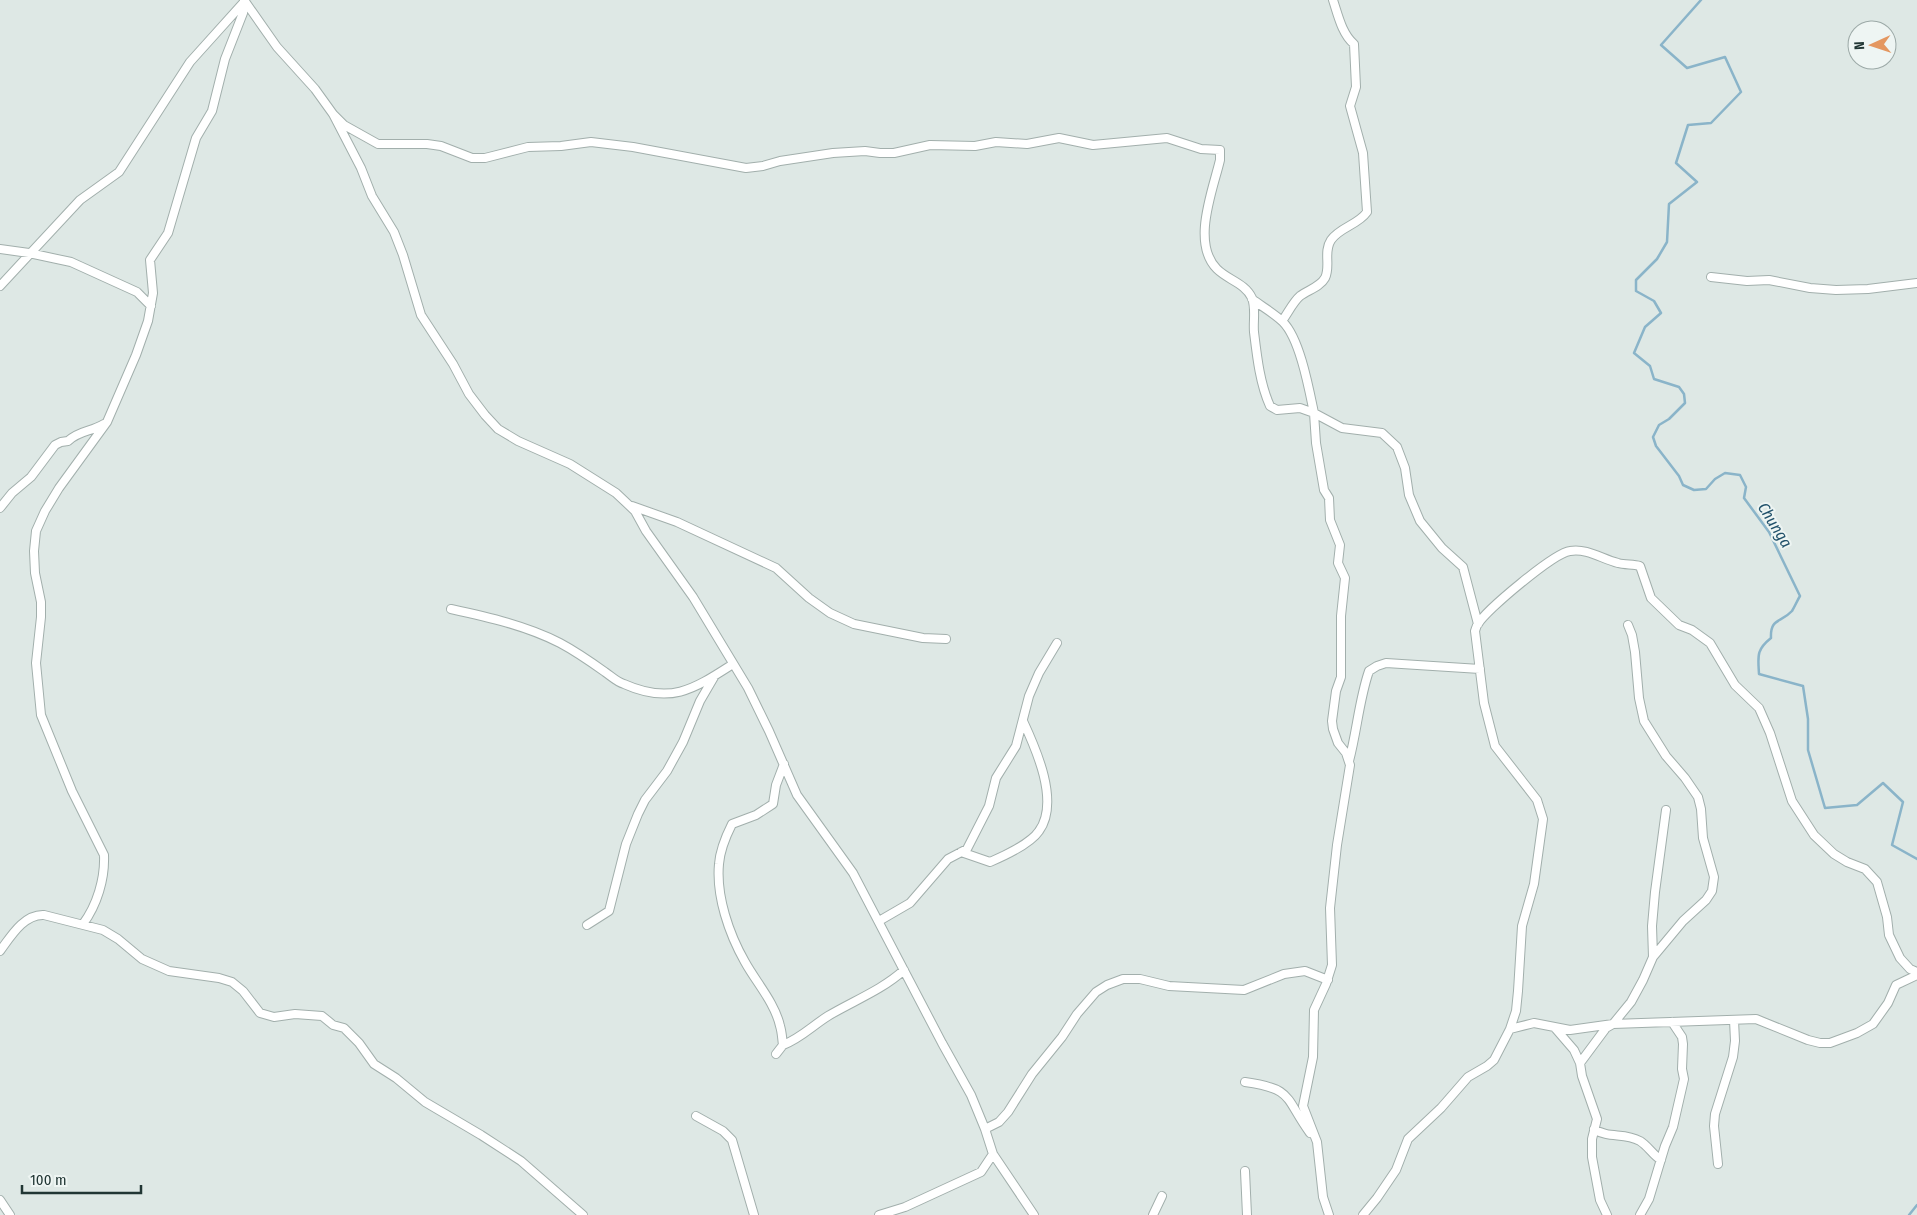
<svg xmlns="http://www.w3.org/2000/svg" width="1917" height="1215" font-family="'Fira Sans Condensed',sans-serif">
	<rect width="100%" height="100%" fill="#dee8e5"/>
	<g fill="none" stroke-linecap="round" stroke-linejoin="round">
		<path stroke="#8ab4c9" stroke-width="2.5" d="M1701,0L1661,45L1687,68L1725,57L1741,92L1711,123L1688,125L1676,163L1697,182L1669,204L1667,242L1657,259L1636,280V291L1654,301L1661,313L1645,327L1634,353L1650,366L1654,379L1679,387L1684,394L1685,403L1669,419L1659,425L1653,437L1656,446L1679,476L1683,485L1694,490L1706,489L1715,479L1725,473L1740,475L1746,487L1744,498L1769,532L1800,596C1797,601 1795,606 1792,611C1781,623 1770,618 1771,638C1756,650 1758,656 1759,674L1803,686L1808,719V750L1825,808L1857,805L1883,783L1903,802L1892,845L1917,859
			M1909,1215L1917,1205"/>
		<g stroke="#a2afac" stroke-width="10">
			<path id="minor" d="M244,0L277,47L315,89L333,114L361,168L372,196L394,232L403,255L421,315L453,364L469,394L485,415L498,429L518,441L570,464L616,493L635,511L646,531L693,597L748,688L769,731L797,795L853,873L942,1043L971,1095L985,1129L993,1154L1034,1215
				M333,114L344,125L378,144H427L441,146L472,158H485L528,147L561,146L591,142L633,147L746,168L763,166L780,161L833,153L865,151L880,153H894L930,145L975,146L996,142L1027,144L1059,138L1093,145L1167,138L1201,149L1220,150V160C1213,190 1191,243 1217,269C1228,280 1245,283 1252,298C1256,308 1253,322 1254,332C1257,357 1260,384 1270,406L1277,410L1300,408L1314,413L1316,443L1324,490L1329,498L1330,520L1340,545L1338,563L1345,578L1341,616V677L1336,691L1332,721L1333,729L1338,743L1346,753L1350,765L1337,845L1330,908L1332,965L1326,984L1314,1010L1313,1057L1303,1106L1317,1142L1323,1197L1329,1215
				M0,249L29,253L71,262L137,292L151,306
				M1711,277L1747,281L1769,280L1810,288L1836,290L1868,289L1917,283
				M0,286L80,200L119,172L190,62L244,2
				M1252,299C1261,306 1274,313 1283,322C1300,339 1309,389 1314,413L1342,428L1382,433L1397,447L1405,468L1409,495L1420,521L1442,548L1463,567L1478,624
				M1282,321C1288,313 1293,302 1300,296C1308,290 1320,287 1325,278C1331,266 1323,252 1331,240C1340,227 1358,225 1367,212L1363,153L1350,106L1356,87L1354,44C1342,34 1338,15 1333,0
				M632,506L677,522L776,568L809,598L830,613L854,624L923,638L946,639
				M0,508L12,493L31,477L55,445L61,442L68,441C80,430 91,432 104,424
				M451,609C488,617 527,626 560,643C575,651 591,662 605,672C611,676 617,682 624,684C671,705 694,689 733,664
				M1628,625L1632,635L1635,652L1639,698L1644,721L1666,756L1685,778L1698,797L1701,809L1703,838L1714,877L1712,891L1706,900L1683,921L1653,957
				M1349,761C1357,731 1359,700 1369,671L1377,666L1386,663L1480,669
				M961,852L990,862C1004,856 1031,843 1039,831C1060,802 1036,749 1023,721
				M879,921L910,903L948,859L967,849L989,806L996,778L1016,746L1029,696L1039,673L1057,643
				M83,924C97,905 105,879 104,855L72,791L41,715L36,663L41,617V602L35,573L34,551L36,531L45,511L59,488L107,422L136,355L148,321L153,293L150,260L168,233L196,138L212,111L225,59L243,13L245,1
				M587,925L609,911L626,844L638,814L645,800L667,771L683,742L700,701L714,677
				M0,951C11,936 24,914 44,915L103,930L118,939L142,959L169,971L219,978L232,982L243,991L260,1013L274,1017L295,1014L322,1016L333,1025L344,1028L359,1043L374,1064L396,1078L425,1102L481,1135L521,1161L583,1215
				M1555,1028L1574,1050L1580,1063L1582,1076L1597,1119L1592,1139V1157L1600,1200L1607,1215
				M1510,1029L1516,1011L1518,991L1522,926L1534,884L1543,819L1537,800L1495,746L1484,703L1475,631C1476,629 1476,626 1478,624C1486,610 1554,553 1570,551C1587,548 1602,559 1618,563C1625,565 1633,564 1640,566L1651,598L1679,625L1692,630L1710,643L1735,685L1759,708L1770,733L1792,801L1814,835L1834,854L1847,862L1865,869L1877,882L1887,917L1889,935L1900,958L1910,969L1917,972
				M783,1045C801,1038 812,1026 828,1016C853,1001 882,990 904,970
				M776,1054L783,1045C782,1038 782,1032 780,1026C775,1003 756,982 745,962C729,934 716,896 719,864C720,850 726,836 732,824L756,815L773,804L776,785L784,764
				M1580,1063L1606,1028L1613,1024L1631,1002L1643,980L1653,957L1652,926L1655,892L1666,810
				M1245,1082C1294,1089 1284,1097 1310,1133
				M696,1116L723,1131L732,1140L754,1215
				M985,1129L999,1122L1008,1112L1032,1074L1062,1037L1077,1014L1096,992L1107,985L1123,979H1140L1169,986L1244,990L1284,974L1305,971L1328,980
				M1594,1129C1609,1139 1624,1132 1640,1141C1648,1146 1653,1155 1661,1160
				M1718,1164L1714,1126L1715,1114L1733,1057L1735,1041L1734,1020
				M1245,1171L1247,1215
				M0,1200L10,1215
				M879,1215L905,1207L981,1172L993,1154
				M1153,1215L1162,1196
				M1363,1215L1377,1198L1396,1170L1408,1139L1441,1108L1468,1077L1487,1066L1494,1060L1510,1029L1534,1023L1570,1030L1613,1024L1756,1019L1808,1040L1820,1043H1830L1857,1033L1873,1024L1888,1003L1896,985L1917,975
				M1640,1215L1649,1199L1665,1146L1673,1127L1684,1079L1682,1069L1683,1044L1682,1037L1672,1022"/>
		</g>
		<use href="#minor" stroke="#fff" stroke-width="8"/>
	</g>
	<g text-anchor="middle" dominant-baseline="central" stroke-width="4" stroke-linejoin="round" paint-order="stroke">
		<g font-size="16" font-style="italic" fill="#22526b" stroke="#eef5f3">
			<text transform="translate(1775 525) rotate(58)">Chunga</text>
		</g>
	</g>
	<g transform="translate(1872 45) rotate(267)"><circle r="24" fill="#eef5f3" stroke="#9ca9a7"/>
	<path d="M0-4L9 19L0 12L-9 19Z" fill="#e49760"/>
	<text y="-8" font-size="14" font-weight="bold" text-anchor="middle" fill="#213634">N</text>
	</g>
	<path d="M22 1185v8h119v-8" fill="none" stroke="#213634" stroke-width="2.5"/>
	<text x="30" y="1185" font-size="15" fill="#213634" stroke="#eef5f3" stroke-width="4" paint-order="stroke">100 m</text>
</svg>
